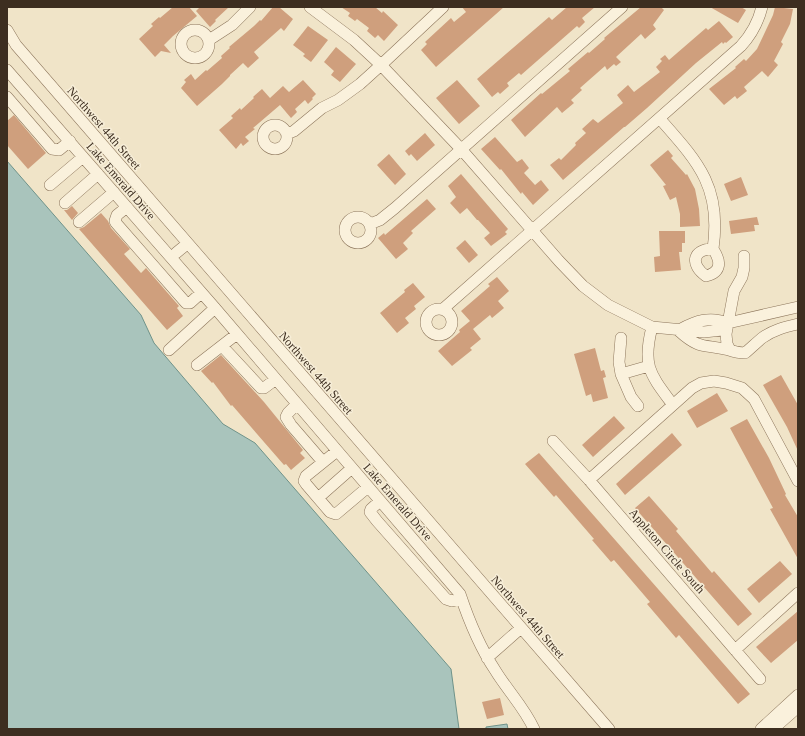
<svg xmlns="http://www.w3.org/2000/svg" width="805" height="736" font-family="Georgia,serif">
	<rect width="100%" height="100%" fill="#f0e4c8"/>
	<path fill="#a9c4bc" stroke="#6f938a" d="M7,161L141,315L154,343L223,424L255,443L451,669L459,729H7Z
		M507,724L508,729H486V727Z"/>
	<path fill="#cf9f7d" d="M173,7H189L197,16L173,36L164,45L171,53L161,51L155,57L139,39L153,26L151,24L159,17L160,18Z
		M200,7H229L215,20L216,21L210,27L196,11Z
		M273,7H279L293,19L284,31L281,28L254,52L259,58L248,68L243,63L230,75V76L222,84L197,106L181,88L186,82L184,80L191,74L195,80L206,70L207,71L222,58L221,56L230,48L229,47L254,26L260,20L261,21Z
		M341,7H375L382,13L383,11L398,25L384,41L378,35L375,38L367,31L369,28L357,19L355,21L348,16L350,13Z
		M462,7H504L436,67L421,50L427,44L425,42L451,18L454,22L466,12Z
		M567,7H595L582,18L585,22L579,28L577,26L521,75L519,73L507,83L509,86L500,94L498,92L492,97L477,79L549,17L552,20Z
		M641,7H661L664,10L653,25L656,29L645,39L641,34L616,57L621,62L616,66L614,64L607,70L605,66L580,88L582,90L571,100L574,103L562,113L557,107L525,137L511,120L541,93L542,94L559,80L570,71L568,69L588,52L589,53L605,39L604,38Z
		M710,7H741L746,10L738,23Z
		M775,7L793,9L790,24L781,42L783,44L774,61L778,65L768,77L762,71L744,87L747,91L737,99L735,96L724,105L709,89L736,68L735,67L744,59L746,61L757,49L773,15Z
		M719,21L733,37L726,43L725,42L723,44L722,42L696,63L647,108L625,127H624L563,180L550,165L559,158L561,160L576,145L575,143L586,133L582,129L593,119L598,123L623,103L617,95L628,85L634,92L660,72L656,67L662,61L660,59L665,55L669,60L706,28L708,30Z
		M308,26L328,40L311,62L303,56L305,54L293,45Z
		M336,47L356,64L340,82L331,75L334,71L324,62Z
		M303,80L316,94L312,98L313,99L308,104L305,100L295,109L297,112L291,118L280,105L253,128L255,129L245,137L249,141L243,146L241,143L236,149L219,130L233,118L231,116L240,108L241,110L254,98L253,97L262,89L270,98L283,86L289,92Z
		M457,80L480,106L459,124L436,98Z
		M14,115L46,153L28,169L7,145V121Z
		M425,133L435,145L417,161L411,154L409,156L405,151Z
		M495,137L517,162L522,159L529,168L524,173L535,185L541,180L549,190L533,205L522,192L521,194L501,169L500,170L481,149Z
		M668,150L673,156L671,158L686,175L687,174L695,189L699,209L700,226L680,227V214L676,197L670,200L663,186L666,185L650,165Z
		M389,154L406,174L395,185L377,165Z
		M461,174L508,229L505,232L507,234L491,246L484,238L490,233L478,220H477L467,208L460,214L450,203L456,197L448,186Z
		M741,177L748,195L731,201L724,184Z
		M427,199L436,209L411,231L413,233L403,243L408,249L396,259L378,238L384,233L385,235Z
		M72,206L78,213L72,220L64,210H67Z
		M101,213L108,221L111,228L130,249L124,254L141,273L146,268L179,306L177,308L183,316L167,330L79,229L84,227Z
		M757,217L759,225H754L755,231L731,234L729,221Z
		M659,231H685V243H682V252H679L681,270L655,272L654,257L660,256Z
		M465,240L478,255L469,263L456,248Z
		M497,277L509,291L498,301L504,308L492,318L490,315L473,329L481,339L470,348L472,350L452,366L438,351L460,332L459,330L470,321L461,311L490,286L488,284Z
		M413,283L425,297L414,306L416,309L405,318L409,323L397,333L380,313L405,292L404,290Z
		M595,348L601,371L604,370L606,377L603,378L608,398L593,402L591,394L586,396L574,354Z
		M221,355L264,402L303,450L300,453L305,458L291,470L286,464L284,465L232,405L231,406L213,382L212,383L201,371Z
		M781,375L798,405V451L787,427L763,385Z
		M717,393L728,411L697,428L687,411Z
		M614,416L625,428L593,457L582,445Z
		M747,419L769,458L786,494L785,495L798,517V559L770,509L773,508L730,428Z
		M672,433L682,445L625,495L616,484Z
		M539,453L750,694L738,704L679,635L676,638L647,604L650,602L614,560L611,562L592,540L594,539L556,495L554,497L525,464Z
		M649,496L678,529L676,531L712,573L714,571L752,614L738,626L635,508Z
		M780,561L792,574L759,603L747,589Z
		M798,611V640L771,663L756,647Z
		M500,698L504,715L487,719L482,702Z"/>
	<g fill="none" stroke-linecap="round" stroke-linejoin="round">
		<g stroke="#8d765c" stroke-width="12">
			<path id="minor" d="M443,7L381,65L461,149L559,261L583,286L608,305L652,327L704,332L722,330L728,323
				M7,30L16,45L609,729
				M181 44a14 14 0 1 1 28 0a14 14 0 1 1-28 0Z
				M209,40L232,25L250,7
				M7,70L215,308L460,594C469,621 479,646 495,670C507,690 524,707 534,729
				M7,97L52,149L59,150L70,141
				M660,119C698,162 722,187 713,249C692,249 690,265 706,276C722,272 721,261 713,249
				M263 137a12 12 0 1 1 24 0a12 12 0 1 1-24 0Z
				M287,134L294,131L322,108L338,100L360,84L381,65L354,40L310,7
				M50,185L83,157
				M65,203L98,174
				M127,207L117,215L115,221L116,223L186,303H190L201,293
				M345 230a13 13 0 1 1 26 0a13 13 0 1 1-26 0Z
				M79,222L114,192
				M370,224L380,220L395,208L622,7
				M176,253L187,244
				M426 322a13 13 0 1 1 26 0a13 13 0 1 1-26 0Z
				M443,309L741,46C752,34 758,23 762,7
				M728,323L798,307
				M679,330C696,321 709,316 728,323
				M679,331C700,350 704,344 729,350C735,352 738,353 745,353C751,348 756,343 762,338C773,330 785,327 798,324
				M621,338L619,362L621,374L649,366
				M222,346L261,388H264L276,379
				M169,350L215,308
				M730,350L727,344L726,334L734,291L742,277L744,268V256
				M197,365L237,334
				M621,374L631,397L638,406
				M297,404L288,413L286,417L291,425L323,462
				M673,405L692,388L701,383L714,381L726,383L742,388L754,399L798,481
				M553,441L589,480L760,679
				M337,451L306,476L304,481L306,484L330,512L336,514L368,487
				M589,480L673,405C650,374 642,366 652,327
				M318,498L352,468
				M380,501L371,509L370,512L377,521L446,599L452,601L461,599
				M735,650L798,593
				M487,658L521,628
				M761,729L798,695
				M773,729L798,707"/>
		</g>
		<use href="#minor" stroke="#faf1dc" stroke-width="11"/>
	</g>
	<g text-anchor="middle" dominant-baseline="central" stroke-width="3" stroke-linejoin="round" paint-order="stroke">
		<g font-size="12" fill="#3d2e20" stroke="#f7eed8">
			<text transform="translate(104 128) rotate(49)">Northwest 44th Street</text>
			<text transform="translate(121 181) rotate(49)">Lake Emerald Drive</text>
			<text transform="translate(316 373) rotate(49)">Northwest 44th Street</text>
			<text transform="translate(398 502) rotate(49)">Lake Emerald Drive</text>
			<text transform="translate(667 551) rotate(49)">Appleton Circle South</text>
			<text transform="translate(528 617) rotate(49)">Northwest 44th Street</text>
		</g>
	</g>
	<rect width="805" height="736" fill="none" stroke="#3d2e20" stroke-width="16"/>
</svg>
